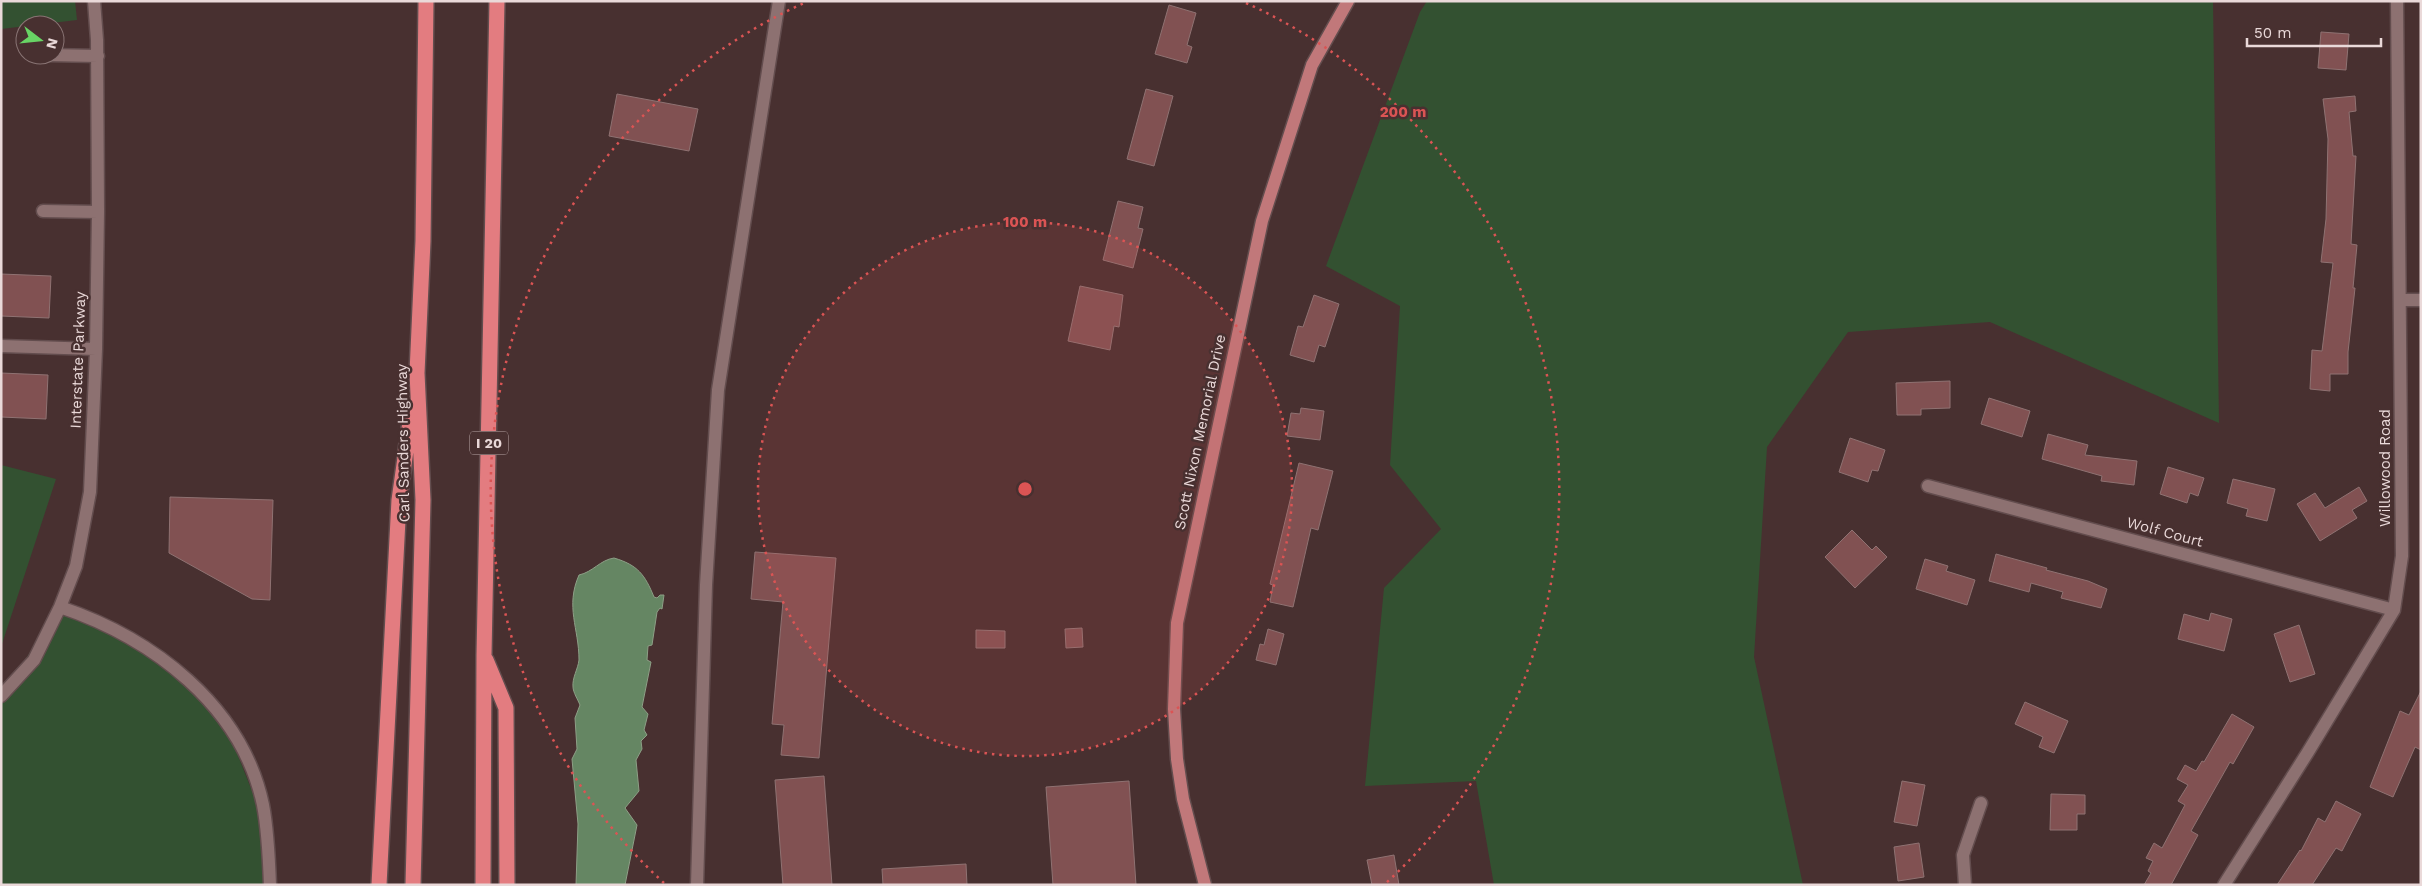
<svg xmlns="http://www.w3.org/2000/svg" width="2422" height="886" font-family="'Work Sans',sans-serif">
	<rect width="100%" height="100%" fill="#483030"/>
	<path fill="#335131" d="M1,1H75L77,20L1,29Z
		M1427,1H2213L2219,423L1990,322L1848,332L1767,447L1754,657L1803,885H1494L1476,781L1365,786L1384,588L1441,529L1390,465L1400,306L1326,266L1420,12Z
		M1,465L56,479L1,647Z
		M60,607L134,640L221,713L266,826V885H1V696Z"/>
	<path fill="#658663" stroke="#8d9f86" d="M614,558C638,565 645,575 654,597L657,598L660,595H664L662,609L660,608L657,612L652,645L648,646L647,660L651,662L642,707L648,714L644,730L647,735L641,741L642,749L636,760L639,791L625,808L637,825L625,885H576L578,824L572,759L577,749L575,718L580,705C578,700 573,692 573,687C572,678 578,669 579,660C579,628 565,607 579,575C593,572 600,560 614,558Z"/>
	<path fill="#815152" stroke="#8f7272" d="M1169,5L1196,13L1187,45L1192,47L1187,63L1155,54Z
		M2321,32L2349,34L2346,70L2318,68Z
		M1146,89L1173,96L1154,166L1127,159Z
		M617,94L698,109L689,151L609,136Z
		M2355,96L2356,111L2349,112L2353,156H2356L2351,244L2357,245L2353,288H2355L2348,352V374H2330V391L2310,389L2312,350L2322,351L2333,263L2321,262L2326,219L2328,139L2323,99Z
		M1118,201L1143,207L1138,228L1143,229L1133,268L1103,260Z
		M1,274L51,276L49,318L1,316Z
		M1080,286L1123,295L1119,327L1114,326L1110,350L1068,341Z
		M1314,295L1339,304L1325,347L1319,345L1314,362L1290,355L1298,326L1303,327Z
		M1,373L48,375L46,419L1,417Z
		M1950,381V408L1921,409V415H1897L1896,383Z
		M1989,398L2030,411L2022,437L1981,424Z
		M1301,408L1324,411L1320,440L1287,436L1291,413L1300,414Z
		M2048,434L2088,445L2085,455L2137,461L2134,485L2101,481L2102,476L2042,459Z
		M1850,438L1885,450L1878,471L1872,470L1868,482L1839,472Z
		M1299,463L1333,471L1318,530L1311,528L1293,607L1270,602L1273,585L1270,584Z
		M2168,467L2204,478L2198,496L2190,493L2187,503L2160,494Z
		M2233,479L2275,489L2267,521L2246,516L2248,509L2227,503Z
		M2359,487L2367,501L2352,510L2357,518L2320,541L2297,504L2315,493L2325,508Z
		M170,497L273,500L270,600L252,599L169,553Z
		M1852,530L1872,550L1876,546L1887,557L1855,588L1825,557Z
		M755,552L836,558L819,758L781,755L784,725L772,724L783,602L751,599Z
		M1996,554L2047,568L2046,570L2088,581L2107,589L2101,608L2061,598L2063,592L2031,583L2029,592L1989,581Z
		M1925,559L1948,566L1946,571L1975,580L1967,605L1916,589Z
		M2211,613L2232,619L2224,651L2178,639L2184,614L2209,621Z
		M2299,625L2315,674L2290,682L2274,634Z
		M1082,628L1083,647L1066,648L1065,629Z
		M1268,629L1284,634L1276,665L1256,660L1260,644L1264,645Z
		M976,630L1005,631V648H976Z
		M2421,691V750L2415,747L2393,797L2370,787L2400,711L2409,715Z
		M2025,702L2068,721L2054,753L2039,747L2043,737L2015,724Z
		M2232,714L2254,727L2233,764L2230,762L2191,831L2198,835L2171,885H2144L2151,873L2148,871L2153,861L2146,858L2154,843L2162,848L2185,805L2178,801L2188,785L2177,779L2185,765L2196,771L2202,761L2204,762Z
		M824,776L832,885H783L775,780Z
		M1129,781L1136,885H1053L1046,787Z
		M1902,781L1925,785L1917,826L1894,822Z
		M2051,794L2085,795V814H2077V830H2050Z
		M2336,801L2361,814L2342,851L2336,848L2312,885H2277L2300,850L2301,851L2318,818L2325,822Z
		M1919,843L1924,877L1898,881L1894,847Z
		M1394,855L1399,885H1372L1367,860Z
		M966,864L967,885H883L882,869Z"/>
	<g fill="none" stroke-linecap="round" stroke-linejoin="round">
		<g stroke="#634d4e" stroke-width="15">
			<path id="minor" d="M48,55L98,56
				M43,211L98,212
				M2401,300H2421
				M1,346L96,349
				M1928,486L2394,610
				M60,607C152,638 242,705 263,805C268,831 269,858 270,885
				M1,696L34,660L60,607L76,566L90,492L96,349L98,212L97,40L94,1
				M697,885L706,585L718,390L779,1
				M1965,885L1963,855L1981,803
				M2224,885L2308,752L2394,610L2402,556L2397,1"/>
		</g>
		<g stroke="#634d4e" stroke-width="15">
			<path id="major" d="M1205,885L1183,799L1177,759L1174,709L1177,623L1262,221L1312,65L1348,1"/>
		</g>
		<g stroke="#634d4e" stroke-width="18">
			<path id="highway" d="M486,660L506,708L507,885
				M379,885L399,500L412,408
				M413,885L423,500L417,373L423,241L426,1
				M483,885L484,655L497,1"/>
		</g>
		<use href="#minor" stroke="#8d7171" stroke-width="12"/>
		<use href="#major" stroke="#c1787a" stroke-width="12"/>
		<use href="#highway" stroke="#e37c80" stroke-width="15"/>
	</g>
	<circle cx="1025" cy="489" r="267" fill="#db5454" fill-opacity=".12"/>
	<g fill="none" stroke="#db5454" stroke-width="2.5" stroke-dasharray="2.5 5">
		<circle cx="1025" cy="489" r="267"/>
		<path d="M664 883A534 534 0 0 1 804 3M1246 3A534 534 0 0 1 1386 883"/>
	</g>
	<g text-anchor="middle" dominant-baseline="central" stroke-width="5" stroke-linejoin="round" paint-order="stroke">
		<rect fill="#483030" stroke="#b9a6a6" stroke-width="1" x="470" y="431.5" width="38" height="23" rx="4"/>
		<g font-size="14" font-weight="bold" fill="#ead9d9">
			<text x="489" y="443">I 20</text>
		</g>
		<g font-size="15" fill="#ead9d9" stroke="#483030">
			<text transform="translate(78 360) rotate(-88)">Interstate Parkway</text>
			<text transform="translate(1200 432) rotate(-78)">Scott Nixon Memorial Drive</text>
			<text transform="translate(403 443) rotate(-91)">Carl Sanders Highway</text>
			<text transform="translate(2385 468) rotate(-90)">Willowood Road</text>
			<text transform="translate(2165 532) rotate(15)">Wolf Court</text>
		</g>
	</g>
	<circle cx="1025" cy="489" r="8" fill="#db5454" stroke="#483030" stroke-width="2.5"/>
	<g font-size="15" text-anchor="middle" font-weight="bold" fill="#db5454" stroke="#483030" stroke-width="5" stroke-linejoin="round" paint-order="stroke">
		<text x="1403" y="117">200 m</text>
		<text x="1025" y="227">100 m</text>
	</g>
	<rect width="2422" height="886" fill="none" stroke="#ead9d9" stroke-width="5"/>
	<g transform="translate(40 40) rotate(106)"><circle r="24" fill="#483030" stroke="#897474"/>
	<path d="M0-4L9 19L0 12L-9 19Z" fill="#68d465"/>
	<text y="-8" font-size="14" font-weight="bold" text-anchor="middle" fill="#ead9d9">N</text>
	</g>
	<path d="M2247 38v8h134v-8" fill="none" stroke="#ead9d9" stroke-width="2.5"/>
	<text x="2254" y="38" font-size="15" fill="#ead9d9" stroke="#483030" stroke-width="4" paint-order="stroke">50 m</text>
</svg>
